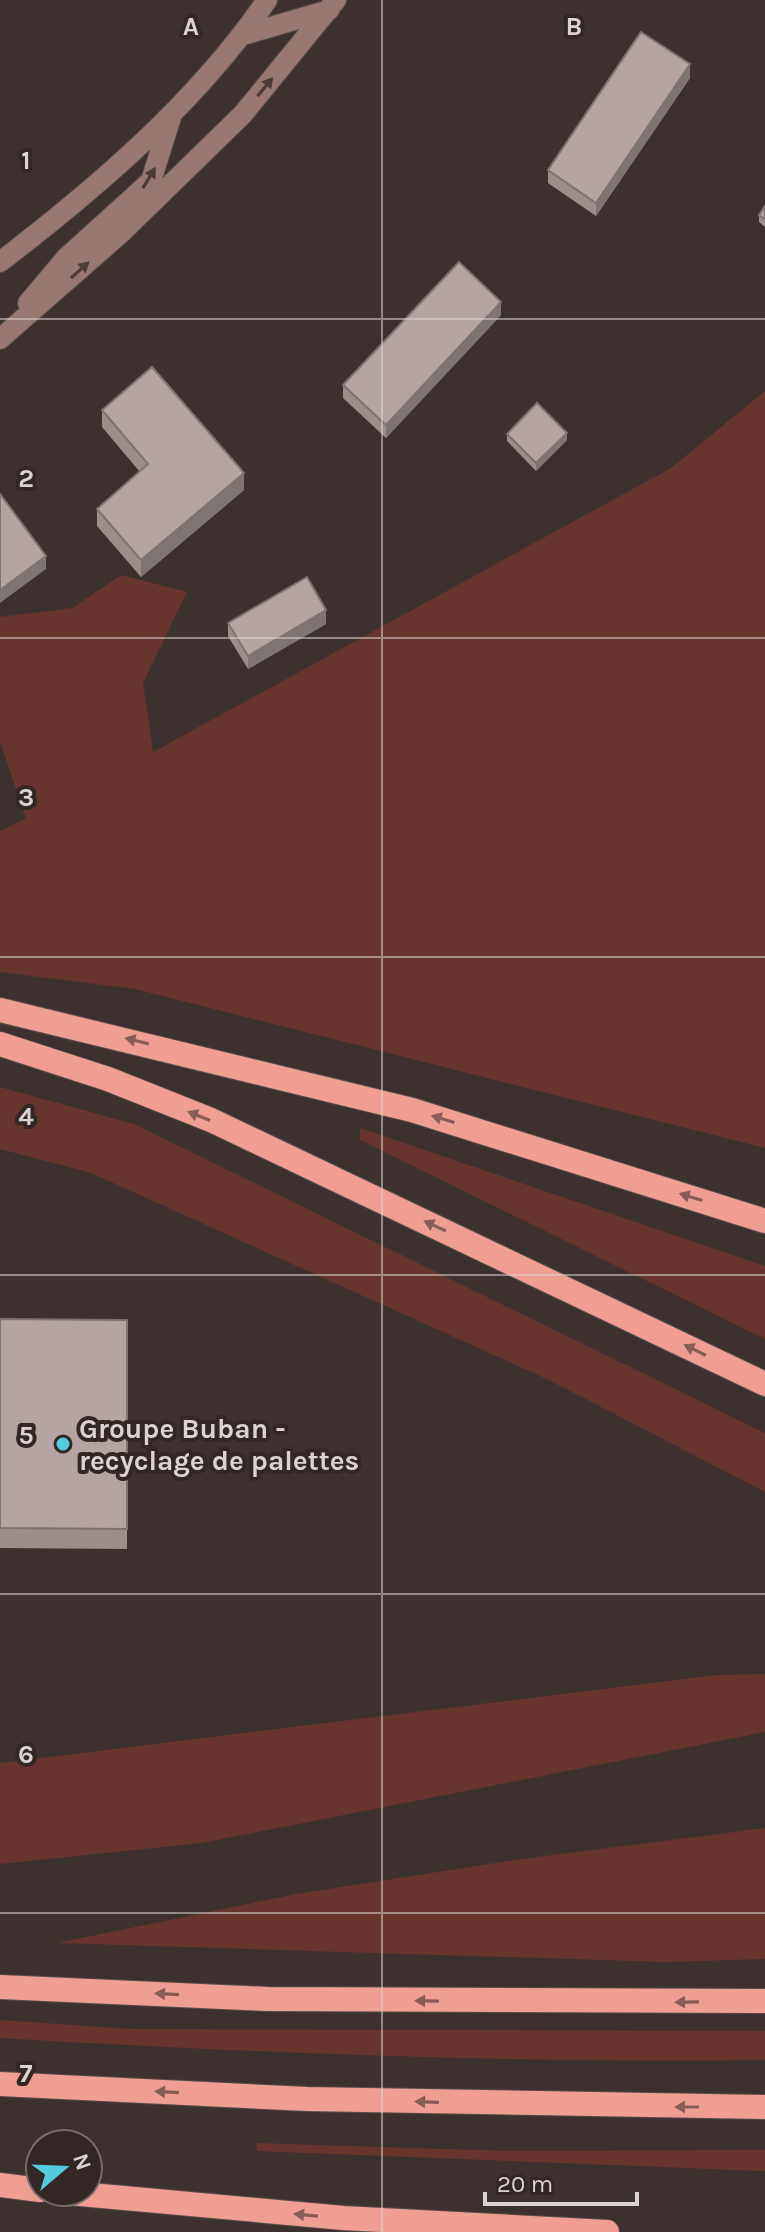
<svg xmlns="http://www.w3.org/2000/svg" width="765" height="2232" font-family="Karla,sans-serif">
	<rect width="100%" height="100%" fill="#3d312f"/>
	<path fill="#67342e" d="M765,391V1148L135,989L0,972V831L26,818L0,742V617L73,608L121,575L187,592L143,683L153,752L671,468Z
		M0,1087L134,1124L765,1433V1492L549,1380L91,1173L0,1149Z
		M360,1128L765,1266V1339L360,1140Z
		M765,1674V1732L202,1843L0,1864V1763L717,1675Z
		M765,1828V1959L666,1962L57,1943L296,1894L521,1859Z
		M0,2020L131,2029L765,2031V2060C510,2063 254,2053 0,2038Z
		M256,2143L507,2151L765,2150V2171L257,2151Z"/>
	<g fill="none" stroke-linecap="round" stroke-linejoin="round">
		<g stroke="#574d4b" stroke-width="22">
			<path id="secondary" d="M243,35L329,10
				M0,262C98,187 197,102 267,0
				M28,303L66,258L151,181L172,114
				M0,339L121,233L243,114L336,0"/>
		</g>
		<g stroke="#574d4b" stroke-width="26">
			<path id="highway" d="M0,1010L412,1110L765,1221
				M0,1044L108,1079L211,1120L765,1384
				M0,1987L268,1999L765,2001
				M0,2084L307,2099L765,2107
				M0,2185L40,2190
				M58,2192L343,2218L607,2232"/>
		</g>
		<use href="#secondary" stroke="#997772" stroke-width="20"/>
		<use href="#highway" stroke="#f09e92" stroke-width="24"/>
	</g>
	<path fill="#9b8e8b" d="M690,78L596,216L548,183V170Z
		M765,206V227L759,222V215Z
		M501,315L386,438L343,398V385Z
		M102,410L244,490L141,577L97,526V509L140,472L102,427Z
		M507,434L567,440L536,471L507,441Z
		M228,623L326,624L248,669L228,636Z
		M0,1319L127,1320V1549L0,1548Z"/>
	<path fill="#7e7471" d="M690,64V78L596,216V203Z
		M501,302V315L386,438V425Z
		M567,433V440L536,471V463Z
		M244,473V490L141,577V560Z
		M46,556V569L0,603V590Z
		M326,610V624L248,669V656Z"/>
	<path fill="#b4a5a2" stroke="#7e7471" stroke-width="2" d="M641,32L690,64L596,203L548,170Z
		M765,206V219L759,215Z
		M459,262L501,302L386,425L343,385Z
		M152,367L244,473L141,560L97,509L148,464L102,410Z
		M537,403L567,433L536,463L507,434Z
		M0,494L46,556L0,590Z
		M307,577L326,610L248,656L228,623Z
		M0,1319L127,1320V1529L0,1528Z"/>
	<defs><path id="oneway-solid" d="M-6-.8H1V-3.2L6.5 0L1 3.2V.8H-6Z" transform="scale(2)"/></defs>
	<g fill="#4c3b38">
		<use href="#oneway-solid" transform="translate(265 87) rotate(-51)"/>
		<use href="#oneway-solid" transform="translate(149 178) rotate(-59)"/>
		<use href="#oneway-solid" transform="translate(80 270) rotate(-42)"/>
	</g>
	<g fill="#885d56">
		<use href="#oneway-solid" transform="translate(137 1041) rotate(-166)"/>
		<use href="#oneway-solid" transform="translate(199 1116) rotate(-158)"/>
		<use href="#oneway-solid" transform="translate(443 1119) rotate(-163)"/>
		<use href="#oneway-solid" transform="translate(691 1197) rotate(-163)"/>
		<use href="#oneway-solid" transform="translate(435 1226) rotate(-155)"/>
		<use href="#oneway-solid" transform="translate(695 1350) rotate(-154)"/>
		<use href="#oneway-solid" transform="translate(167 1994) rotate(-177)"/>
		<use href="#oneway-solid" transform="translate(427 2001) rotate(-179)"/>
		<use href="#oneway-solid" transform="translate(687 2002) rotate(179)"/>
		<use href="#oneway-solid" transform="translate(167 2092) rotate(-177)"/>
		<use href="#oneway-solid" transform="translate(427 2102) rotate(-178)"/>
		<use href="#oneway-solid" transform="translate(687 2107) rotate(-180)"/>
		<use href="#oneway-solid" transform="translate(306 2215) rotate(-175)"/>
	</g>
	<path fill="none" stroke="#dbd3d2" stroke-width="2" stroke-opacity="0.55" d="M382,0V2232M0,319H765M0,638H765M0,957H765M0,1275H765M0,1594H765M0,1913H765"/>
	<circle fill="#53cbdb" stroke="#332725" stroke-width="3" cx="63" cy="1444" r="8"/>
	<g text-anchor="middle" dominant-baseline="central" stroke-width="8" stroke-linejoin="round" paint-order="stroke">
		<g font-size="28" font-weight="bold" fill="#dbd3d2" stroke="#332725" text-anchor="start">
			<text x="79" y="1428">Groupe Buban -<tspan x="79" dy="32">recyclage de palettes</tspan></text>
		</g>
	</g>
	<g font-size="26" text-anchor="middle" font-weight="bold" fill="#dbd3d2" stroke="#332725" stroke-width="8" stroke-linejoin="round" paint-order="stroke">
		<text x="191" y="35">A</text>
		<text x="574" y="35">B</text>
		<text x="26" y="169">1</text>
		<text x="26" y="487">2</text>
		<text x="26" y="806">3</text>
		<text x="26" y="1125">4</text>
		<text x="26" y="1444">5</text>
		<text x="26" y="1763">6</text>
		<text x="26" y="2082">7</text>
	</g>
	<g transform="translate(64 2168) rotate(71)"><circle r="38" fill="#332725" stroke="#766c6a" stroke-width="2"/>
	<path d="M0-6L14 30L0 20L-14 30Z" fill="#53cbdb"/>
	<text y="-12" font-size="22" font-weight="bold" text-anchor="middle" fill="#dbd3d2">N</text>
	</g>
	<path d="M485 2192v12h152v-12" fill="none" stroke="#dbd3d2" stroke-width="4"/>
	<text x="497" y="2192" font-size="24" fill="#dbd3d2" stroke="#332725" stroke-width="6" paint-order="stroke">20 m</text>
</svg>
